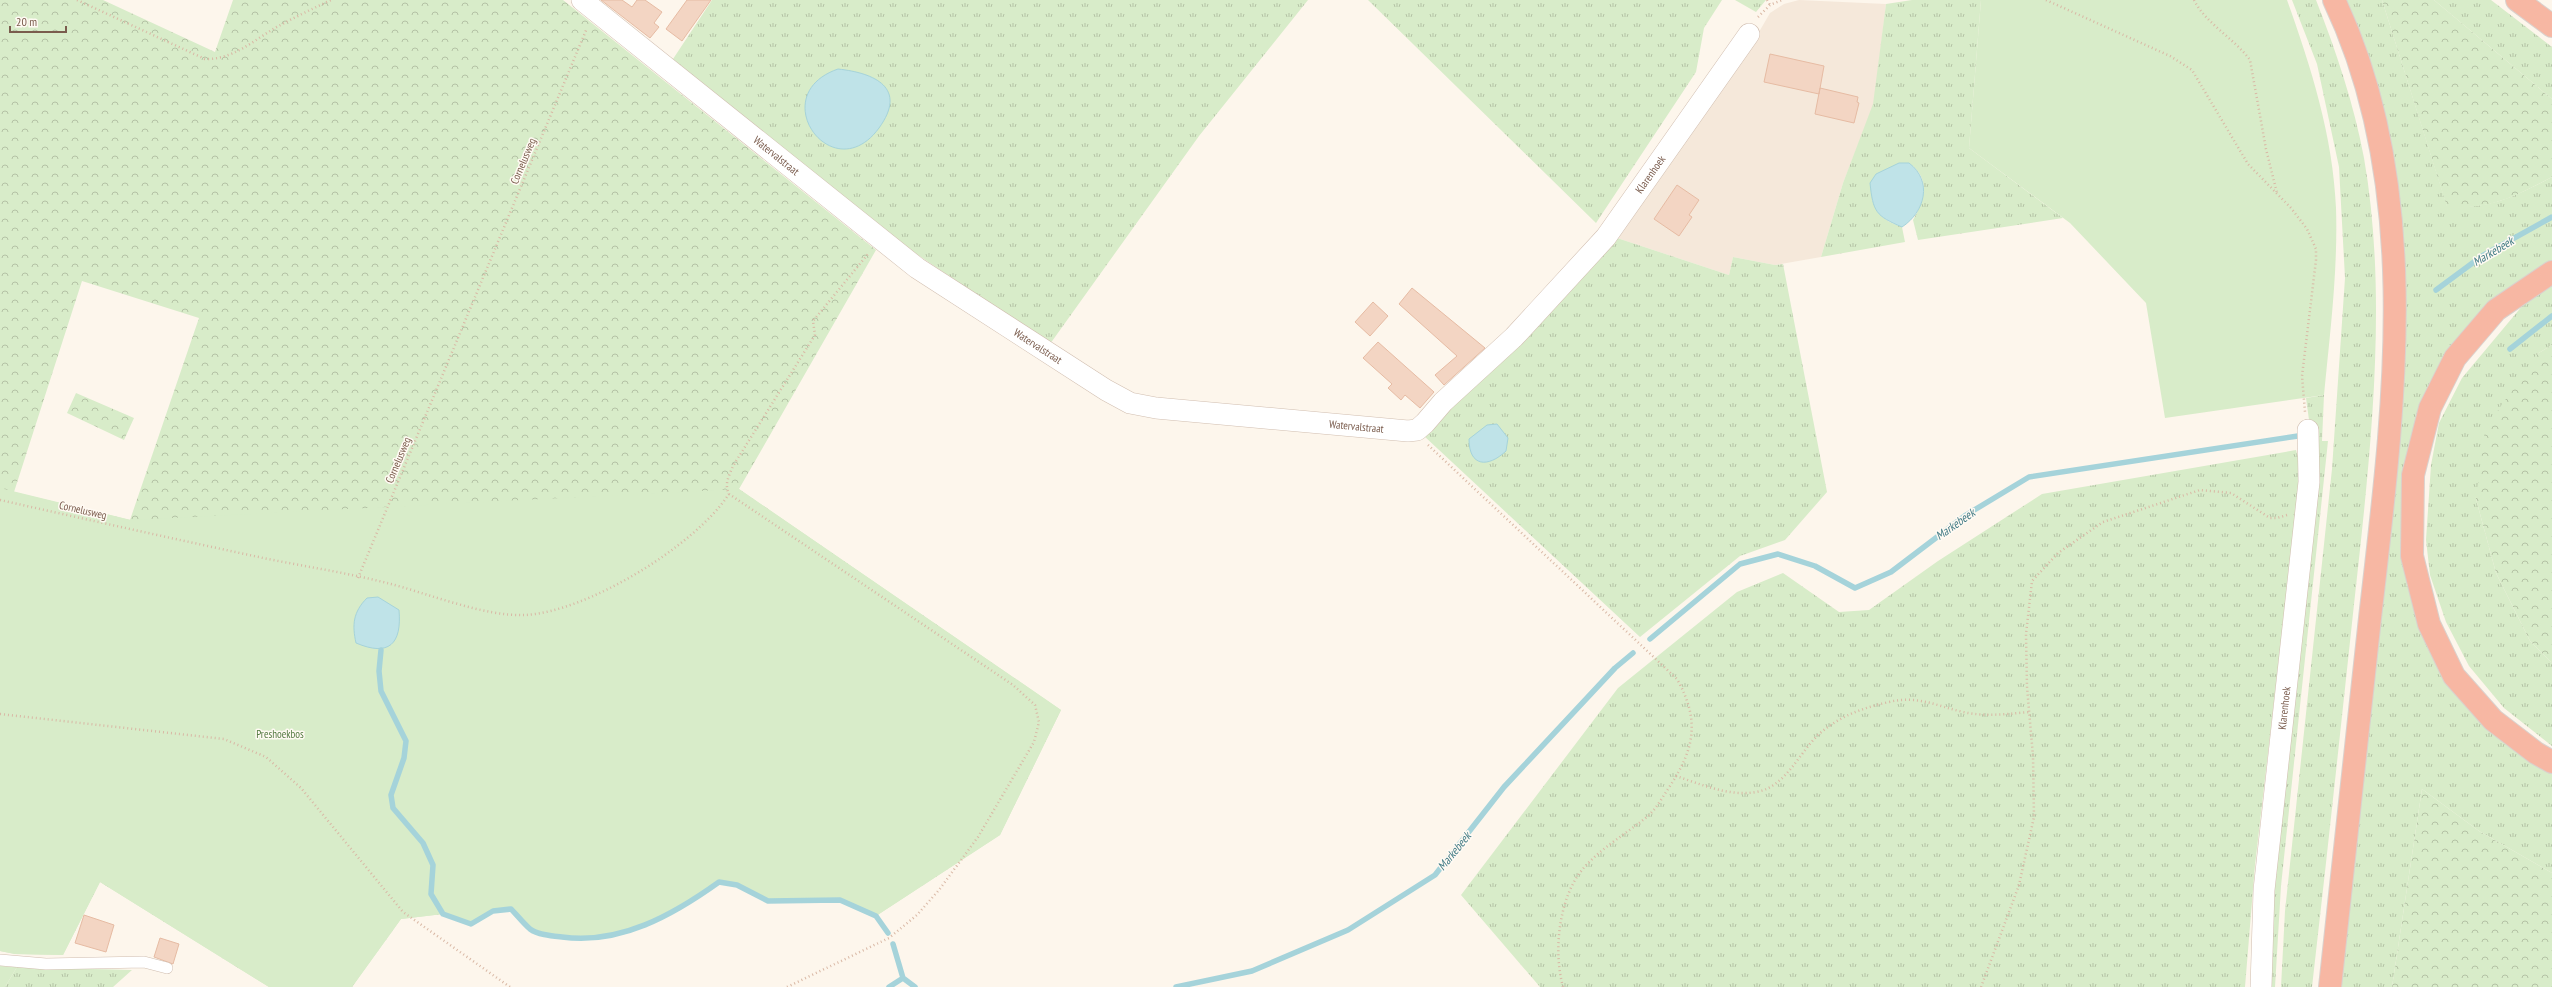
<svg xmlns="http://www.w3.org/2000/svg" width="2552" height="987" font-family="'PT Sans Narrow',sans-serif">
	<defs>
		<pattern id="grass-tufts" width="24" height="20" patternUnits="userSpaceOnUse"><rect width="24" height="20" fill="#d8ecc9"/><path d="M3 7l-1-3M5 7V3M7 7l1-3M15 17l-1-3M17 17v-4M19 17l1-3" fill="none" stroke="#b4c2a5"/></pattern>
		<pattern id="forest-crowns" width="20" height="18" patternUnits="userSpaceOnUse"><rect width="20" height="18" fill="#d8ecc9"/><path d="M2 6a3 3 0 1 1 6 0M12 15a3 3 0 1 1 6 0" fill="none" stroke="#b4c2a5"/></pattern>
	</defs>
	<rect width="100%" height="100%" fill="#fdf6ec"/>
	<path fill="#f5e8da" d="M1799,0L1886,4L1874,104L1843,183L1821,257L1775,265L1733,257L1729,275L1611,236L1752,44L1770,13L1784,4Z"/>
	<path fill="url(#grass-tufts)" d="M712,0H1308L1199,136L1050,344L869,222L673,59Z
		M1368,0H1722L1704,28L1696,72L1596,223Z
		M1735,0H1766L1756,12Z
		M1912,0H1981L1969,148L2063,218L1918,240L1913,220C1925,199 1931,179 1909,163L1876,174C1868,187 1871,210 1885,219C1890,223 1897,225 1902,227L1905,242L1821,257L1843,183L1873,104L1886,4Z
		M2292,0H2316C2336,51 2354,104 2364,158C2390,307 2368,474 2352,623C2339,744 2326,866 2312,987H2281L2285,911L2332,469L2345,278L2339,167L2317,64Z
		M2344,0H2382L2447,206C2492,209 2513,197 2552,177V261L2534,271L2493,302L2417,422L2420,621L2552,772V873L2479,831L2422,789L2392,987H2338L2402,399L2406,299L2401,235Z
		M2434,0H2491L2552,47V99Z
		M1611,236L1729,275L1733,257L1775,265L1783,264L1827,492L1785,540L1740,556L1640,637L1424,436Z
		M2552,286V345L2537,354L2476,499L2496,573L2530,641L2552,663V746L2504,708L2469,666L2446,622L2430,575L2426,540L2431,465L2439,423L2462,378L2523,305Z
		M2324,395L2322,441H2328L2281,886L2275,987H2266L2313,449L2306,398Z
		M2296,450L2301,469L2255,865L2245,987H1540L1461,895L1618,688L1737,592L1783,573L1839,612L1869,610L1938,561L2042,494Z
		M17,967L132,970L113,987H5Z"/>
	<path fill="url(#forest-crowns)" fill-rule="evenodd" d="M0,0H103L215,52L233,0H563L876,250L739,489L1061,710L1000,835L876,916L840,900L768,901L737,885L719,882C673,915 620,945 562,937C552,936 538,935 530,929C523,923 517,915 511,909L493,911L471,924L443,914L401,919L352,987H269L100,882L63,955L15,954L0,951ZM82,281L199,318L130,520L14,492Z
		M2382,0H2434L2552,99V177C2513,197 2492,209 2447,207Z
		M2552,345V663L2530,641L2496,573L2476,499L2485,429L2537,354Z
		M76,393L134,418L124,440L67,413Z
		M2422,789L2479,831L2552,873V987H2392Z"/>
	<path fill="#d8ecc9" d="M1981,0H2287C2311,67 2333,136 2336,208C2338,271 2330,333 2324,395L2165,418L2146,303L2070,223L1969,148Z
		M0,488L131,520L739,489L1061,710L1000,835L876,916L840,900L768,901L737,885L719,882C673,915 620,945 562,937C552,936 538,935 530,929C523,923 517,915 511,909L493,911L471,924L443,914L401,919L352,987H269L100,882L63,955L15,954L0,951Z
		M0,966L17,967L5,987H0Z"/>
	<path fill="#bfe3e8" stroke="#a5d3da" d="M838,69C875,73 908,88 879,128C833,191 763,95 838,69Z
		M1899,163H1909C1933,181 1925,212 1902,227C1876,216 1873,212 1870,183L1876,174Z
		M1497,424L1508,438L1506,451C1488,468 1469,467 1469,439L1487,425Z
		M378,597L399,610C402,644 389,657 356,643C352,625 353,612 367,598Z"/>
	<g fill="none" stroke-linecap="round" stroke-linejoin="round">
		<path stroke="#a5d3da" stroke-width="5.5" d="M2436,290L2482,256L2552,217
			M2510,349L2552,316
			M1650,639L1740,564L1778,554L1815,566L1855,588L1891,572L1966,515L2029,477L2298,436
			M381,650L379,671L381,691L406,741L404,758L391,795L393,808L423,843L433,865L431,894L443,914L471,924L493,911L511,909C517,915 523,923 530,929C538,935 552,936 562,937C620,945 673,915 719,882L737,885L768,901L840,900L876,916L888,933
			M893,944L903,978
			M889,987L903,978L915,987
			M1176,987L1252,971L1348,930L1435,875L1504,787L1615,668L1633,653"/>
	</g>
	<path fill="#f3d5c3" stroke="#e6bba3" d="M601,0H622L632,7L637,0H645L662,12L654,23L659,27L650,38Z
		M687,0H711L682,41L666,29Z
		M1770,54L1824,66L1819,94L1764,82Z
		M1820,88L1858,97L1857,102L1859,103L1854,123L1815,114Z
		M1677,185L1699,200L1689,215L1692,217L1679,236L1654,219Z
		M1412,288L1485,348L1444,385L1435,375L1457,356L1399,304Z
		M1373,302L1388,316L1370,336L1355,322Z
		M1378,342L1434,392L1420,408L1405,395L1401,400L1388,388L1392,384L1363,358Z
		M84,915L114,925L106,952L75,943Z
		M160,938L179,944L173,964L154,957Z"/>
	<g fill="none" stroke-linecap="round" stroke-linejoin="round">
		<g stroke="#d1beb0" stroke-width="12">
			<path id="lane" d="M0,960L46,964L144,962L167,968"/>
		</g>
		<g stroke="#d1beb0" stroke-width="22">
			<g id="street">
				<path id="s1" d="M582,0L917,268L1106,390L1130,403L1156,408L1408,431L1417,430L1425,423L1443,402L1514,337L1606,237L1749,34"/>
				<path id="s2" d="M2261,987L2264,890L2309,482L2308,430"/>
			</g>
		</g>
		<g stroke="#dad1cd" stroke-width="24">
			<path id="highway" d="M2517,0L2552,26
				M2552,272L2496,310L2455,358L2430,408L2413,475L2412,556L2429,624L2454,676L2493,720L2536,753L2552,762
				M2330,987C2343,864 2357,741 2370,618C2393,416 2425,191 2334,0"/>
		</g>
		<path stroke="#d9b8a5" stroke-width="2.5" stroke-dasharray="1 3" stroke-linecap="butt" d="M77,0L205,59C232,60 253,41 275,28C293,18 312,9 331,0
			M1767,0L1770,5
			M2046,0L2170,56L2192,70L2248,164L2291,208L2307,229L2316,249V260L2302,376L2305,412
			M2194,0C2206,24 2234,38 2250,60L2266,149L2277,193
			M1758,17L1770,5L1782,0
			M1428,445L1677,679C1701,722 1694,750 1668,789C1662,798 1656,809 1648,816C1624,836 1591,853 1575,880C1558,910 1554,954 1563,987
			M0,500C89,520 179,540 268,559C308,567 348,573 387,583C427,593 485,617 525,615C587,612 695,546 729,494
			M358,578L587,28
			M0,714L224,739L266,757L301,788L403,912L510,987
			M1676,776C1700,784 1730,797 1756,792C1786,787 1798,754 1819,734C1840,716 1862,708 1889,702C1917,695 1937,706 1963,712C1985,717 2007,714 2029,712
			M787,987L889,938L917,915L939,890L978,837L1034,742L1039,722L1035,705L1013,685L729,494C724,484 729,476 733,466L815,335L813,321L868,254
			M1981,987L2019,885L2034,817L2033,756L2027,687L2026,634L2032,581L2058,553L2103,522L2200,490L2231,493L2270,518H2277L2287,515"/>
		<use href="#lane" stroke="#fff" stroke-width="11"/>
		<use href="#street" stroke="#fff" stroke-width="21"/>
		<use href="#highway" stroke="#f7b7a3" stroke-width="22"/>
	</g>
	<g text-anchor="middle" dominant-baseline="central" stroke-width="3" stroke-linejoin="round" paint-order="stroke">
		<g font-size="11" fill="#7a5c4d" stroke="#fffaf3">
			<text stroke="none"><textPath href="#s1" startOffset="249">Watervalstraat</textPath></text>
			<text transform="translate(523 161) rotate(-67)">Cornelusweg</text>
			<text stroke="none"><textPath href="#s1" startOffset="1317">Klarenhoek</textPath></text>
			<text stroke="none"><textPath href="#s1" startOffset="573">Watervalstraat</textPath></text>
			<text stroke="none"><textPath href="#s1" startOffset="909">Watervalstraat</textPath></text>
			<text transform="translate(398 460) rotate(-67)">Cornelusweg</text>
			<text transform="translate(83 510) rotate(13)">Cornelusweg</text>
			<text stroke="none"><textPath href="#s2" startOffset="280">Klarenhoek</textPath></text>
		</g>
		<g font-size="11" fill="#537a41" stroke="#fffaf3">
			<text x="280" y="734">Preshoekbos</text>
		</g>
		<g font-size="12" font-style="italic" fill="#437c86" stroke="#fffaf3">
			<text transform="translate(2493 251) rotate(-31)">Markebeek</text>
			<text transform="translate(1955 524) rotate(-35)">Markebeek</text>
			<text transform="translate(1454 851) rotate(-51)">Markebeek</text>
		</g>
	</g>
	<path d="M10 26v6h56v-6" fill="none" stroke="#7a5c4d" stroke-width="2"/>
	<text x="16" y="26" font-size="12" fill="#7a5c4d" stroke="#fffaf3" stroke-width="3" paint-order="stroke">20 m</text>
</svg>
